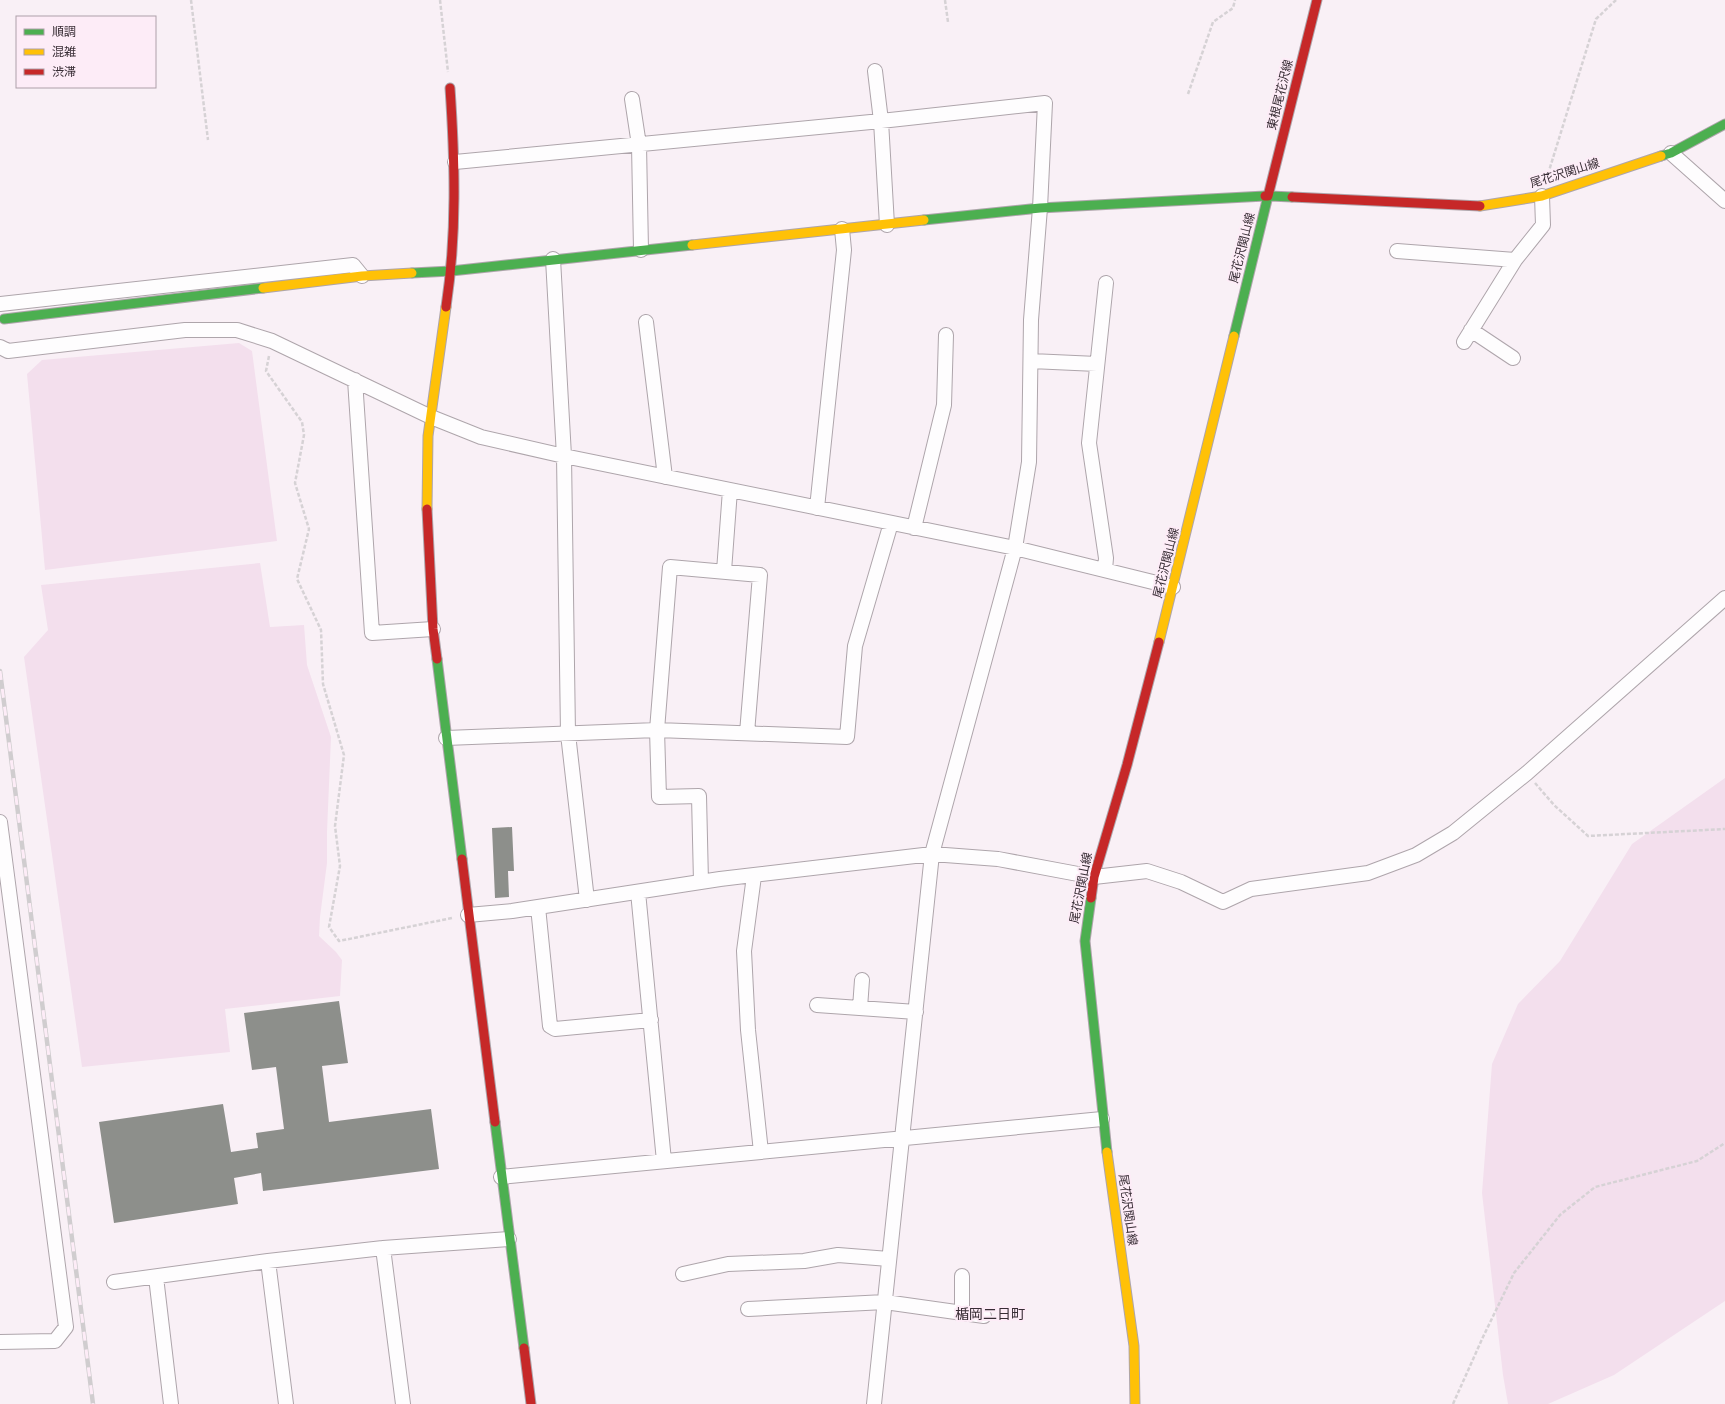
<svg xmlns="http://www.w3.org/2000/svg" width="1725" height="1404" font-family="Overpass,'Noto Sans JP',sans-serif">
	<rect width="100%" height="100%" fill="#f9f0f6"/>
	<path fill="#f3dfed" d="M239,343L252,351L277,541L45,570L27,374L42,360Z
		M260,563L270,627L304,625L307,665L331,737L327,832V863L320,917L319,936L336,952L342,960L340,996L225,1009L230,1052L82,1067L24,657L48,630L41,585Z
		M1725,778V1301L1614,1375L1548,1404H1508L1503,1375L1482,1193L1492,1064L1518,1004L1560,961L1632,844Z"/>
	<path fill="#8d8f8b" d="M512,827L514,871H508L509,897L495,898L492,828Z
		M339,1001L348,1063L322,1066L329,1122L431,1109L439,1169L263,1191L261,1173L234,1178L238,1204L114,1223L99,1122L223,1104L231,1152L258,1148L256,1133L284,1129L276,1067L252,1070L244,1013Z"/>
	<g fill="none" stroke-linecap="round" stroke-linejoin="round">
		<g stroke="#aea5ab" stroke-width="16">
			<path id="street" d="M875,71L881,121L887,225
				M632,99L639,145L641,250
				M1671,153L1725,201
				M455,162L881,121L1045,103L1040,208L1031,320L1029,462L1015,548L932,854L874,1404
				M1397,251L1515,260
				M553,259L564,456L568,734L587,900
				M0,304L353,265L362,276
				M646,322L665,477
				M1471,330L1513,358
				M1464,342L1515,260L1543,225L1542,196
				M0,347L8,351L185,330H237L272,341L431,417L481,437L564,456L1015,548L1173,587
				M1031,361L1097,364
				M355,380L372,633L433,629
				M817,508L844,250L842,229
				M914,528L944,405L946,335
				M1105,570L1106,558L1089,443L1106,283
				M724,571L730,490
				M446,738L657,730L847,737L855,646L891,523
				M0,822L66,1327L55,1341L0,1342
				M754,876L744,951L748,1030L761,1152
				M701,882L699,796L659,797L657,730L670,567L760,575L747,733
				M638,892L664,1161
				M538,907L550,1026L555,1029L651,1020
				M468,915L512,911L720,879L932,854L998,859L1094,877L1147,871L1181,882L1223,902L1251,889L1368,873L1416,855L1453,833L1527,773L1725,598
				M817,1005L916,1012
				M860,1008L862,980
				M501,1177L1102,1119
				M383,1248L403,1404
				M683,1274L728,1264L804,1261L838,1255L889,1259
				M156,1277L171,1404
				M114,1282L268,1261
				M748,1309L885,1302L984,1316
				M962,1313V1276
				M286,1404L268,1261L383,1248L509,1239"/>
		</g>
		<g stroke="#aea5ab" stroke-width="11">
			<path id="fast" d="M1661,156L1671,153L1725,124
				M924,220L1040,208L1265,196
				M412,273L451,271L692,245
				M4,319L263,288
				M1234,336L1268,196L1292,197
				M437,659L462,859
				M1091,898L1085,941L1107,1152
				M495,1122L524,1348"/>
		</g>
		<g stroke="#aea5ab" stroke-width="11">
			<path id="slow" d="M1480,206L1542,196L1661,156
				M692,245L924,220
				M263,288L362,276L412,273
				M427,509L428,436L446,307
				M1159,642L1234,336
				M1107,1152L1134,1346L1135,1404"/>
		</g>
		<g stroke="#aea5ab" stroke-width="11">
			<path id="jam" d="M1265,196H1268L1317,0
				M1292,197L1480,206
				M446,307C457,234 455,162 450,88
				M427,509L433,629L437,659
				M462,859L495,1122
				M1091,898L1094,877L1127,765L1159,642
				M524,1348L531,1404"/>
		</g>
		<path stroke="#d6d2d5" stroke-width="2.5" stroke-dasharray="4 2" stroke-linecap="butt" d="M191,0L208,140
			M440,0L448,72
			M945,0L948,22
			M1188,94L1213,22L1233,8L1235,0
			M1548,174L1596,19L1616,0
			M269,356L266,371L302,422L304,435L295,483L309,529L297,579L321,630L323,684L344,755L335,826L340,866L329,927L339,941L452,918
			M1535,783L1554,805L1588,836L1725,829
			M1453,1404L1483,1337L1514,1273L1560,1215L1595,1187L1697,1161L1725,1143"/>
		<use href="#street" stroke="#fefdfe" stroke-width="14"/>
		<use href="#fast" stroke="#4caf50" stroke-width="9"/>
		<use href="#slow" stroke="#ffc107" stroke-width="9"/>
		<use href="#jam" stroke="#c62828" stroke-width="9"/>
		<g stroke="#d0cdcf" stroke-width="4.5">
			<path id="rail" d="M0,671L93,1404"/>
		</g>
		<use href="#rail" stroke="#fdecf7" stroke-width="3" stroke-dasharray="9" stroke-linecap="butt"/>
	</g>
	<g text-anchor="middle" dominant-baseline="central" stroke-width="4" stroke-linejoin="round" paint-order="stroke">
		<g font-size="12" fill="#382d35" stroke="#fdecf7">
			<text transform="translate(1281 95) rotate(-76)">東根尾花沢線</text>
			<text transform="translate(1565 174) rotate(-17)">尾花沢関山線</text>
			<text transform="translate(1243 248) rotate(-76)">尾花沢関山線</text>
			<text transform="translate(1167 563) rotate(-76)">尾花沢関山線</text>
			<text transform="translate(1082 888) rotate(-79)">尾花沢関山線</text>
			<text transform="translate(1127 1210) rotate(82)">尾花沢関山線</text>
		</g>
		<g font-size="14" fill="#382d35" stroke="#fdecf7">
			<text x="990" y="1315">楯岡二日町</text>
		</g>
	</g>
	<rect x="16" y="16" width="140" height="72" fill="#fdecf7" stroke="#aea0a9"/>
	<rect x="24" y="29" width="20" height="6" fill="#4caf50" stroke="#aea0a9"/>
	<text x="52" y="36" font-size="12" fill="#382d35">順調</text>
	<rect x="24" y="49" width="20" height="6" fill="#ffc107" stroke="#aea0a9"/>
	<text x="52" y="56" font-size="12" fill="#382d35">混雑</text>
	<rect x="24" y="69" width="20" height="6" fill="#c62828" stroke="#aea0a9"/>
	<text x="52" y="76" font-size="12" fill="#382d35">渋滞</text>
</svg>
